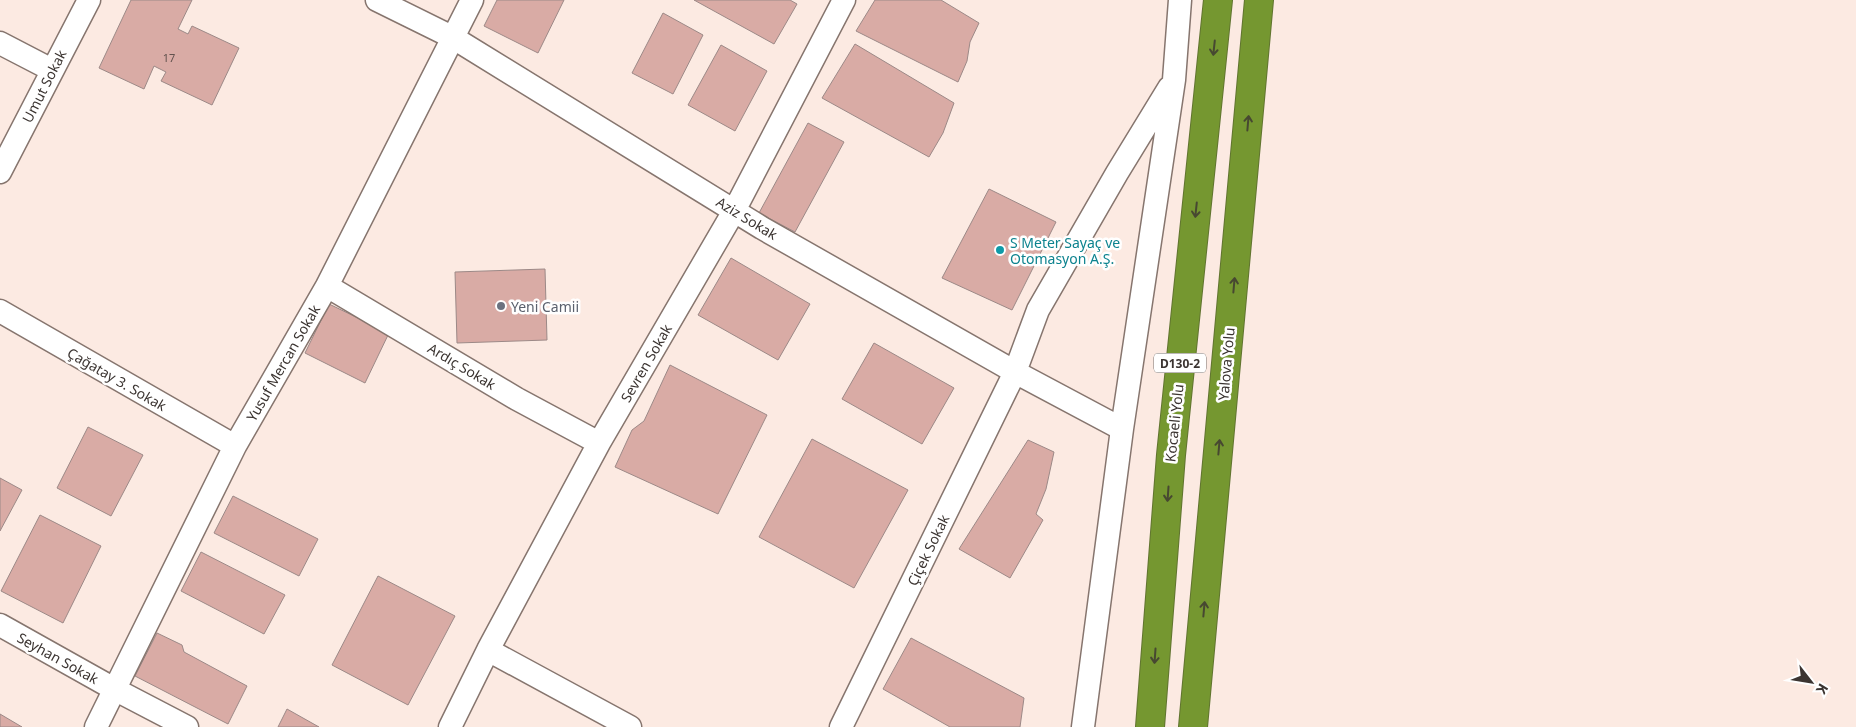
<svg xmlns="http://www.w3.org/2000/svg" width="1856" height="727" font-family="'Noto Sans',sans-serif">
	<rect width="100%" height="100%" fill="#fceae2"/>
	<path fill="#d9aba5" stroke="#9c8987" d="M131,0H192L178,29L188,34L192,26L239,48L212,105L161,81L166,72L154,66L144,89L99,68Z
		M497,0H564L538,53L484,26Z
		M694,0H790L797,4L774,44Z
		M875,0H941L979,23L970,42L967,61L958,82L856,31Z
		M663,13L703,35L673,94L632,73Z
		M855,44L954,103L943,133L929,157L822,98Z
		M721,45L767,71L735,131L688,105Z
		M808,123L844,142L795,232L759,213Z
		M989,189L1056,222L1012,310L942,278Z
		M731,258L810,304L778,360L698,315Z
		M545,269L547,340L457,343L455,272Z
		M329,304L389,333L365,383L305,353Z
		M874,343L954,388L922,444L842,399Z
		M670,365L767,415L718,514L615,467L632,430L644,421Z
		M88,427L143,455L111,516L57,488Z
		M812,439L908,490L854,588L759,537Z
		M1028,440L1054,452L1046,489L1036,514L1043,520L1010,578L959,549Z
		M0,478L22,490L0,531Z
		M233,496L318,539L299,576L214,533Z
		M40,515L101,546L63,623L1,591Z
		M201,552L285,595L264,634L181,591Z
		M378,576L455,616L408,705L332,665Z
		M157,633L182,645L184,652L247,686L228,724L135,676Z
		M911,638L1024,698L1020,727H950L883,689Z
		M287,709L319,727H278Z
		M0,714L22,727H0Z"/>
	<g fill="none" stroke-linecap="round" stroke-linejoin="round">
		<g stroke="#86756e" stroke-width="25">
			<path id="street" d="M377,0L452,37L762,228L1015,372L1122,429
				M0,43L52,70
				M0,172L89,0
				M327,286L517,399L599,443
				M0,311L235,446
				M0,625L116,690L187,727
				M488,650L630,727
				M96,727L235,446L327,286L472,0
				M450,727L488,650L599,443L734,211L844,0
				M841,727L1015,372L1038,310L1117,173L1169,88
				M1083,727L1122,429L1174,80L1180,0"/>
		</g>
		<g stroke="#617430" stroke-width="30">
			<path id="highway" d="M1150,727L1171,455L1218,0
				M1193,727L1259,0"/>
		</g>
		<use href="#street" stroke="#fff" stroke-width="22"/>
		<use href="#highway" stroke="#759730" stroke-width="28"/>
	</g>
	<defs><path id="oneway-shaft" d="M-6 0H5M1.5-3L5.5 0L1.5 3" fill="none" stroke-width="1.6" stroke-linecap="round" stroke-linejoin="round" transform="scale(1.25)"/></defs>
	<g stroke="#474831">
		<use href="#oneway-shaft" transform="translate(1214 48) rotate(96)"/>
		<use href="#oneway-shaft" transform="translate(1248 123) rotate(-85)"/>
		<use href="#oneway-shaft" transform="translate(1196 210) rotate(96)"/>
		<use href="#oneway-shaft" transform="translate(1234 285) rotate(-85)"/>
		<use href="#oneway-shaft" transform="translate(1219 447) rotate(-85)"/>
		<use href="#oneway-shaft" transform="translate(1168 494) rotate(94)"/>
		<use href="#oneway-shaft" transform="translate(1204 609) rotate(-85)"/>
		<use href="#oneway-shaft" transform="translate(1155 656) rotate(94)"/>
	</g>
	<circle fill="#0f9aa8" stroke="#fff" stroke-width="2" cx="1000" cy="250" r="5"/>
	<circle fill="#6b7280" stroke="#fff" stroke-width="2" cx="501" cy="306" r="5"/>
	<g text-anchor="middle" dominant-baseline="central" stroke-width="5" stroke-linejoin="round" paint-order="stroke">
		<g font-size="11" fill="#62524e">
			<text x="169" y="57">17</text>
		</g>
		<rect fill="#fff" stroke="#76716f" stroke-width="1" x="1154" y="353.5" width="52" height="19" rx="4"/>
		<g font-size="12" font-weight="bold" fill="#3b3431">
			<text x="1180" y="363">D130-2</text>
		</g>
		<g font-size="14" fill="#3b3431" stroke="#fff">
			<text transform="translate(44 86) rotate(-63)">Umut Sokak</text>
			<text transform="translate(747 218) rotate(31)">Aziz Sokak</text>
			<text transform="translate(283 363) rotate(-60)">Yusuf Mercan Sokak</text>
			<text transform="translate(646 363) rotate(-60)">Sevren Sokak</text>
			<text transform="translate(1226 364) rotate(-85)">Yalova Yolu</text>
			<text transform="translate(462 366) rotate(31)">Ardıç Sokak</text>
			<text transform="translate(117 379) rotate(30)">Çağatay 3. Sokak</text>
			<text transform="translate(1174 423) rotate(-84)">Kocaeli̇ Yolu</text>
			<text transform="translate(928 550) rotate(-64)">Çiçek Sokak</text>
			<text transform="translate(58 658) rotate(29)">Seyhan Sokak</text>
		</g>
		<g font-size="14" fill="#0d838f" stroke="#fff" text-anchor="start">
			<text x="1010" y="242">S Meter Sayaç ve<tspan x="1010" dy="16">Otomasyon A.Ş.</tspan></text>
		</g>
		<g font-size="14" fill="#5b616d" stroke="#fff" text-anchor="start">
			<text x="511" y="306">Yeni Camii</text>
		</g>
	</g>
	<g transform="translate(1811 682) rotate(121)" stroke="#ffffff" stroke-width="4" paint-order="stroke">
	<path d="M0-4L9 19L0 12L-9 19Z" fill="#3b3431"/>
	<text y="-8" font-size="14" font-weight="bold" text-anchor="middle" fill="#3b3431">K</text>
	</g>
</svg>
